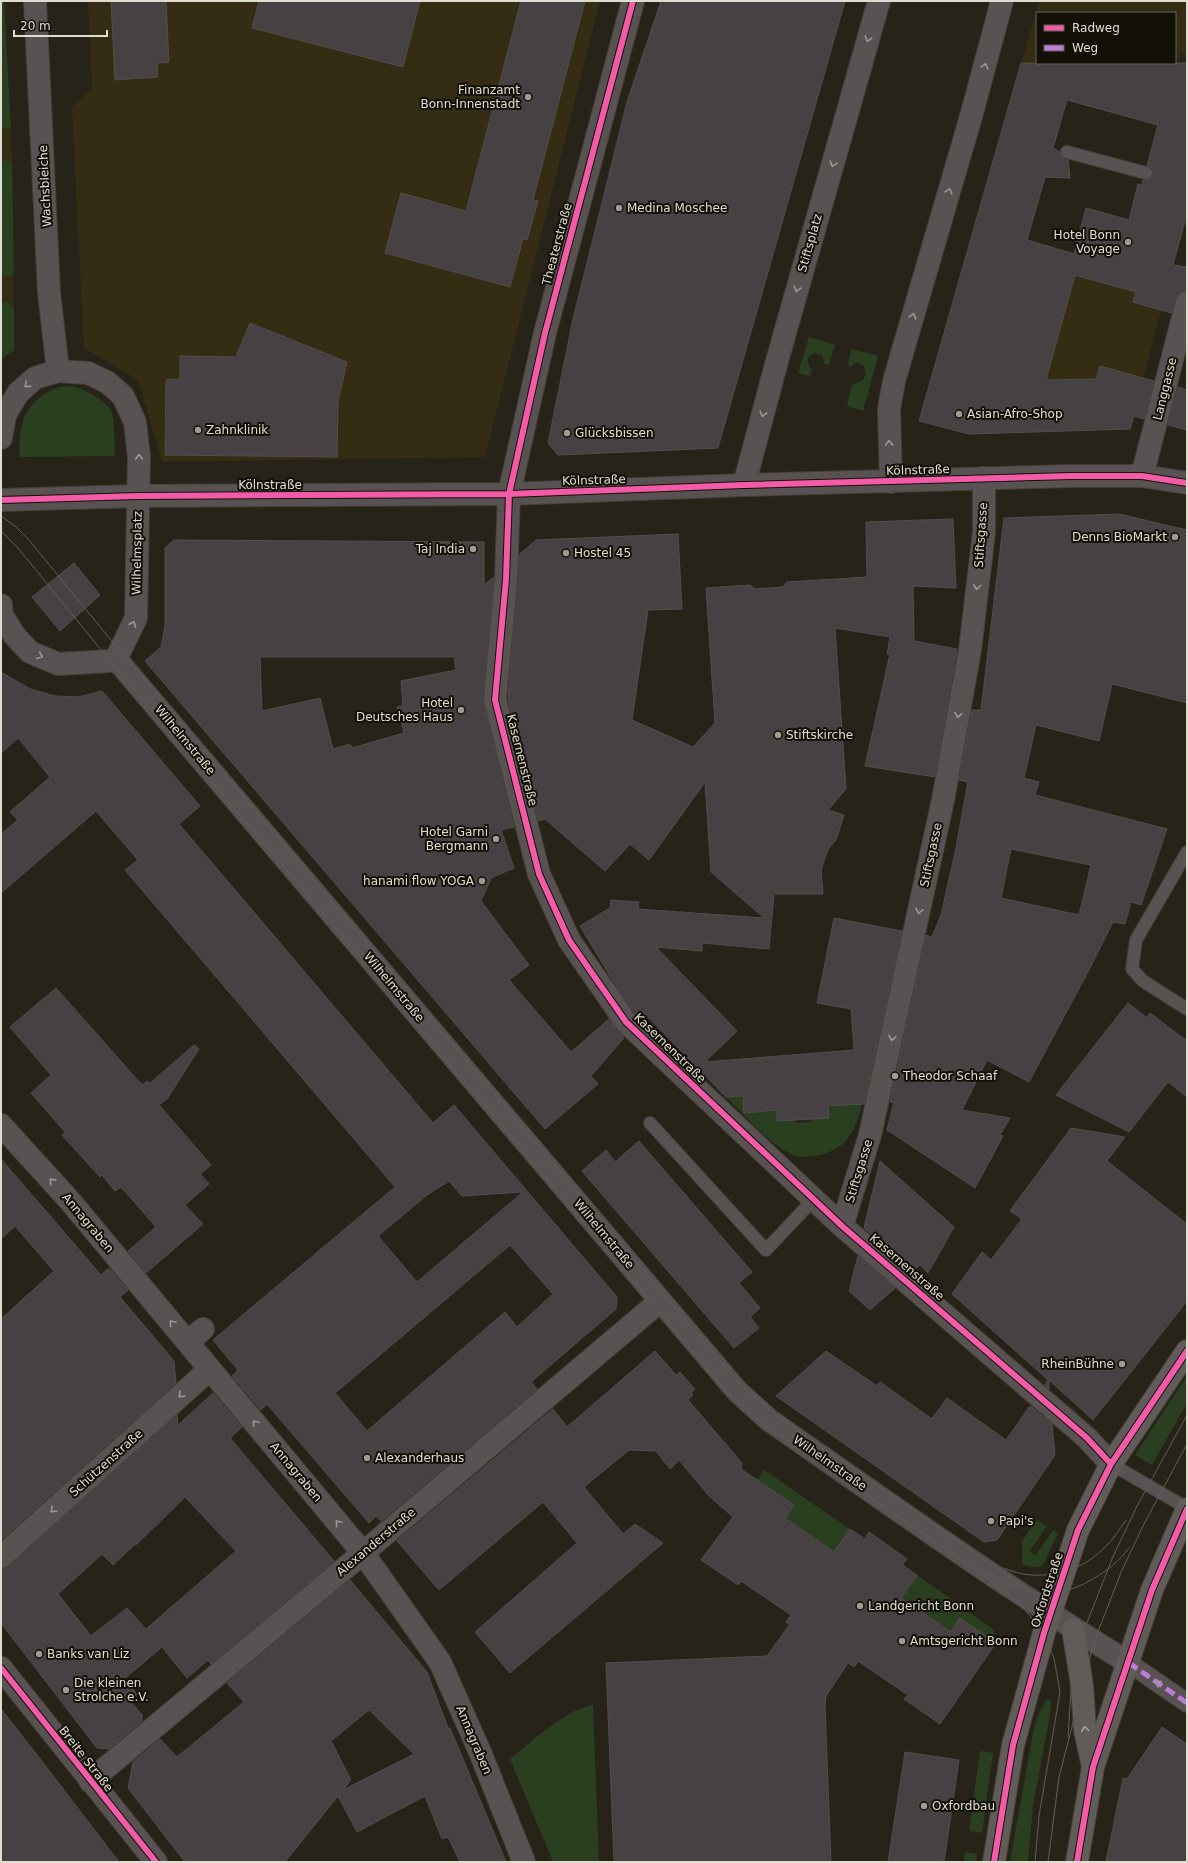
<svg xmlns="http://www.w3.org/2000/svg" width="1188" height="1863" font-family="'DejaVu Sans',sans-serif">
	<rect width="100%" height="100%" fill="#282319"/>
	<path fill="#352c14" d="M1,1H4L12,161L14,350L1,360Z
		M88,1H600L485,457L162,462L138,380L84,348L72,107L92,87Z
		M1039,1H1187V55L1180,53L1179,59H1175V13H1037V63L1019,72Z
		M1025,239L1169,280L1130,429L969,434L919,421L955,297Z"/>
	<path fill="#293f20" d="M1,1H4L11,129L1,128Z
		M1,159L6,161H12L14,275L1,277Z
		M7,302L14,308V350L1,360V303Z
		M809,337L835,345L829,365L824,364L823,356L814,353L808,358V363L812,371L810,376L798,373Z
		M851,349L878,356L863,411L847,406L852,385L863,380L866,374L864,366L857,362L851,366L848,365Z
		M74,386C86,391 100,397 109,407C116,416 114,445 115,456L20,457C17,426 25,401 56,388C60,385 69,387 74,386Z
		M865,1089C858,1123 853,1150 814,1156C806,1157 798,1158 790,1154C767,1142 745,1115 726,1097L743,1096L745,1113L777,1110V1121L794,1120L797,1123L810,1122C821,1104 839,1106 860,1104Z
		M1187,1376V1403L1152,1465L1135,1455Z
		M764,1470L850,1529L834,1552L785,1518L794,1504L757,1480Z
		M1037,1520L1047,1526L1030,1551L1035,1556L1053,1530L1058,1533L1043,1565C1037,1569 1029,1566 1022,1564V1541Z
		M917,1575L993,1629L996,1638L993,1641L960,1618L951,1632L901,1598Z
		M1047,1699L1051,1700L1050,1714L1033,1806L1028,1862H1010L1034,1727L1039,1713Z
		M593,1705L599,1862H553L510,1759C533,1741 564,1710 593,1705Z
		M980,1751L993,1753L982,1833L969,1831Z
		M965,1852L977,1854L976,1862H964Z"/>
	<path fill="#484144" stroke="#524e4d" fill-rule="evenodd" d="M111,1H166L169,62L157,63L158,77L115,80Z
		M259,1H420L403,67L252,28Z
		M521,1H585L533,200L538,201L527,240L523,239L510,287L385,253L401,193L466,211Z
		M661,1H845L718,448L558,455L548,443L573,319L627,102Z
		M1021,63H1187V214L1173,265L1187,267V290L1178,294L1171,313L1133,302L1136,292L1075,275L1046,380L1096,379L1100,366L1154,381L1144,419L1134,416L1130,429L969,434L919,421ZM1067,100L1158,125L1147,166L1152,168L1153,175L1148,180H1143L1142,185L1138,184L1129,220L1086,208L1074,254L1027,240L1045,177L1070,178L1068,160L1062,158L1060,152L1053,148Z
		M250,323L347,362L338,402L337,457L165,455L166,380L180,379V356L236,357Z
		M1178,387L1187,390V430L1168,425Z
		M1119,514L1187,530V703L1112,684L1099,741L1036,725L1024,778L1039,782L1035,795L1167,829L1141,905L1131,902L1125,924L1113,922L1091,966L1029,1082L987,1060L962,1110L1010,1118L1000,1135L1003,1136L975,1188L887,1130L894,1102H890L926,935L932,937L941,915L955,853L968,782L959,780L972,710H981L1004,518ZM1011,849L1091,865L1079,915L1001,898Z
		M953,519L956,588L913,586L914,641L957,649L935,777L865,766L890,654H887L890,637L835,628L846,789L828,810L844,815L836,840L828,849L821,870L823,894H774L769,949L702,943V951L656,947L737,1031L705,1062L854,1050L851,1009L817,1003L834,918L902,931L864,1104L828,1106L829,1118L777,1121V1110L744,1113L743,1096L726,1097L645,1014L641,1019L636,1014L618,989L580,926L610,908L611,900L639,902L638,909L764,918L711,872L705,782L649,860L630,844L605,871L545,819L538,821L508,699L519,555L536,540L678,534L682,609L648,610L632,720L693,747L715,723L706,588L750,585L755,589L783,587L787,582L867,577L866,522Z
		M174,540L484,542V585L494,577L483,703L514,827L501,830L514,868L491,878L481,901L529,965L509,980L571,1052L609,1019L624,1038L591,1076L598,1084L545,1129L145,661L161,647L165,626V548ZM260,657H454L456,670L401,681L403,706L397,707L404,733L352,748L350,744L333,749L320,698L262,711Z
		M74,563L100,595L60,631L32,597Z
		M1,672L30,689L55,696L78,697L102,691L200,806L179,824L433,1123L454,1105L617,1297L616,1309L531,1382L537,1389L381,1521L376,1516L369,1523L267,1404L261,1410L232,1376L238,1370L213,1340L395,1187L125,870L138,860L96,811L1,893V834L18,820L10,812L50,777L18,738L1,753ZM449,1181L462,1196L523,1192L417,1282L378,1236L427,1195ZM510,1245L553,1294L517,1327L505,1312L367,1431L335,1393Z
		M56,988L142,1085L148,1081L149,1084L194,1045L199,1049L167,1099L159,1105L211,1165L200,1174L209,1184L185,1205L203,1224L146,1273L128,1251L156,1227L121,1187L115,1191L102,1175L100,1177L62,1135L65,1132L31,1093L51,1075L10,1027Z
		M1128,1003L1147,1018L1150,1013L1187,1041V1097L1168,1082L1129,1132L1056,1095Z
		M1071,1128L1125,1137L1107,1161L1187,1224V1301L1093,1420L1049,1380V1389L1045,1385L1048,1380L952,1294L982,1252L991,1260L1022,1219L1010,1211Z
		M639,1141L752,1272L739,1283L760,1308L750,1317L759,1328L734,1348L582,1171L606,1150L615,1162Z
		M1,1159L101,1275L109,1268L128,1290L120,1297L174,1361L176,1383L1,1540V1319L54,1271L15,1226L1,1239Z
		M880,1161L954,1227L928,1273L920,1265L913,1271L864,1228Z
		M858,1256L895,1288L870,1310L849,1291Z
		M655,1351L676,1375L680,1372L695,1389L691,1393L693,1395L688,1400L742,1463L741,1469L794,1505L785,1518L834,1552L850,1529L865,1539L869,1532L907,1559L902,1565L917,1575L901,1598L951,1632L960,1618L996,1643L940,1724L904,1699L908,1695L858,1661L854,1667L848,1663L826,1696L825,1705L831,1862H614L606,1663L767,1656L790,1624L786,1622L791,1615L741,1581L738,1585L701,1560L733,1517L709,1496L679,1460L670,1469L656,1451L629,1450L584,1487L623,1534L635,1524L663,1543L510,1673L475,1632L577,1543L543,1502L439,1590L397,1541L553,1409L567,1427Z
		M826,1351L877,1386L880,1382L932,1419L947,1398L1006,1440L1030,1406L1052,1424L1055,1455L997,1540L984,1542L776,1396Z
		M213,1393L242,1427L230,1438L334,1561L211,1664L208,1660L187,1678L162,1647L124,1679L137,1694L130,1701L143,1716L141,1718L143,1720L109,1749L97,1748L1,1623V1569L9,1566L177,1415L178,1425ZM185,1497L236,1551L146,1629L127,1608L91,1636L58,1594L102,1554L113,1565L135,1544L136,1545Z
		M350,1580L427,1672L448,1728H450L506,1862H460L448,1837L442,1839L425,1796L357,1832L338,1796L285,1862H185L128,1788L133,1762L160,1739L177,1757L244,1702L227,1683ZM369,1710L414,1754L343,1790L351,1780L331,1741Z
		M1,1709L41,1760L119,1862H1Z
		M1162,1727L1187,1744V1862H1106L1123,1778L1127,1779Z
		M905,1752L959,1760L944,1862H888Z"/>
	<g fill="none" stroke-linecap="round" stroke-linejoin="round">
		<g stroke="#444038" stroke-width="14">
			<path id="service" d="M1067,152L1146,173
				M1187,852L1136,940L1132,969L1143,981L1187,1009
				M650,1123L766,1250L814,1199
				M1111,1464L1187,1508"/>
		</g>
		<g stroke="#444038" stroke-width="20">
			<path id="pedestrian" d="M1129,1663L1187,1703"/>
		</g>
		<g stroke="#444038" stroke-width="24">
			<path id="minor" d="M35,1L49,292L58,371
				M633,1L545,333L509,494L506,579L495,700L539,874L569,940L626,1022L842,1226L1087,1438L1111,1464
				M1,438L5,415L18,393L35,378L58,371L88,373L107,382L123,396L135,422L139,457L136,618L116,659L110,661L58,664L30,652L14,635L2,615L1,605
				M1142,476L1187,302
				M744,485L777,361L879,1
				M116,659L737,1391L769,1420C888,1503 1005,1587 1129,1663
				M1,1125L70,1201L363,1553L440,1662L480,1752L524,1862
				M842,1226L870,1135L943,800L970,650L984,532V478
				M188,1342L203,1329
				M1,1557L210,1369
				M1,1668L156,1862
				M90,1781L363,1553L660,1301"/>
		</g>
		<g stroke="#444038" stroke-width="24">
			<path id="tertiary" d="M891,482L889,409L894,381L972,113L1002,1
				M1,500L138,496L509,494L744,485L1071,476H1142L1187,483"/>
		</g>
		<g stroke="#444038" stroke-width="24">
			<path id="primary" d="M1073,1629L1082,1685L1085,1730L1093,1767
				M994,1862L1013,1745L1044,1633L1078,1530L1111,1464L1187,1351
				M1077,1862L1093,1767L1152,1590L1187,1509"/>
		</g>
		<use href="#service" stroke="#585352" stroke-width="12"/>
		<use href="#pedestrian" stroke="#585352" stroke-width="18"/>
		<use href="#minor" stroke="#585352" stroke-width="22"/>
		<use href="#tertiary" stroke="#585352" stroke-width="22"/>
		<use href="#primary" stroke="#615b59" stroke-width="22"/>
		<path stroke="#605d59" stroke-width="1" d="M1,516L15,526L29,540L120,651L738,1382L774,1414L1033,1593L1062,1631L1073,1660L1068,1737
			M1,531L18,548L110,661L727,1392L764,1425L975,1569L1020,1604L1044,1633L1054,1658L1060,1692L1039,1816L1035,1862
			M1004,1568C1036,1583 1079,1574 1103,1549C1112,1541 1119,1530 1126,1520
			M986,1573L1018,1587
			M1030,1592C1061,1603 1112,1573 1129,1548
			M1072,1661L1112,1559L1137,1506L1187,1415
			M1048,1862L1059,1777L1094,1642L1122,1570L1145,1522L1187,1444"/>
		<path stroke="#bd7bd9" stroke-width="5" stroke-dasharray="10 5" stroke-linecap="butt" d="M1129,1663L1187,1703"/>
		<g stroke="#131008" stroke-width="8">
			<path id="cycleway" d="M633,1L545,333L509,494L506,579L495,700L539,874L569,940L626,1022L842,1226L1087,1438L1111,1464
				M1,500L138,496L509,494L744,485L1071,476H1142L1187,483
				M1,1668L156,1862
				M994,1862L1013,1745L1044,1633L1078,1530L1111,1464L1187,1351
				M1077,1862L1093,1767L1152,1590L1187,1509"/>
		</g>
		<use href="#cycleway" stroke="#f35aa7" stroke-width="6"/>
	</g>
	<defs><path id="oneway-chevron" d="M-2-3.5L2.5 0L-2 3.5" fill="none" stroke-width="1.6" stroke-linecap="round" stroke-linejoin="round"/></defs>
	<g stroke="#9c9891">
		<use href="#oneway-chevron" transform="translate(868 39) rotate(106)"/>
		<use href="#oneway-chevron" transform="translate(985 66) rotate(-75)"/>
		<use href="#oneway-chevron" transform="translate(833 164) rotate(106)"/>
		<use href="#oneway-chevron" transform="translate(949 191) rotate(-74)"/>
		<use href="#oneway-chevron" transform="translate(797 289) rotate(106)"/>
		<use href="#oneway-chevron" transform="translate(913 316) rotate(-74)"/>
		<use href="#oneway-chevron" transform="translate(27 385) rotate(140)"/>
		<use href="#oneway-chevron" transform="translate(763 414) rotate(105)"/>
		<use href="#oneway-chevron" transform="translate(889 443) rotate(-92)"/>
		<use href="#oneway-chevron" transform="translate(139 457) rotate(-91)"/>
		<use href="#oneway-chevron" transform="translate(977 587) rotate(97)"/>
		<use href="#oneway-chevron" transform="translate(133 624) rotate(-65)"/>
		<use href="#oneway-chevron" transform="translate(40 656) rotate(23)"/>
		<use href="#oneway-chevron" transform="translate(958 715) rotate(100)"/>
		<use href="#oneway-chevron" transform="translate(919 911) rotate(102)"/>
		<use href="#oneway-chevron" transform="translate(892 1038) rotate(102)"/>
		<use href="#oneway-chevron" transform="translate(52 1181) rotate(-132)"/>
		<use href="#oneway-chevron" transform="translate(172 1323) rotate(-130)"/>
		<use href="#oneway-chevron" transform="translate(181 1395) rotate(138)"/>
		<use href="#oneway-chevron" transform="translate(255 1423) rotate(-130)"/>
		<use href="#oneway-chevron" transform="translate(53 1510) rotate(138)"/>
		<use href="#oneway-chevron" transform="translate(338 1523) rotate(-130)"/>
		<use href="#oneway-chevron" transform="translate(1158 1683) rotate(-146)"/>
	</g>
	<use stroke="#a7a29a" href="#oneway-chevron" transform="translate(1085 1729) rotate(-97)"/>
	<g fill="#a09b90" stroke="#131008" stroke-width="1.5">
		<circle cx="528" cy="97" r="4"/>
		<circle cx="619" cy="208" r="4"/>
		<circle cx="1128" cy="242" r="4"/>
		<circle cx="959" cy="414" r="4"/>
		<circle cx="198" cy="430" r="4"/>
		<circle cx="567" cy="433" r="4"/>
		<circle cx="1175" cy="537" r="4"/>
		<circle cx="473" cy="549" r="4"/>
		<circle cx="566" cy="553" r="4"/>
		<circle cx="461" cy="710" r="4"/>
		<circle cx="778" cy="735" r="4"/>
		<circle cx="496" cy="839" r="4"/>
		<circle cx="482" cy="881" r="4"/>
		<circle cx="895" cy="1076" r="4"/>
		<circle cx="1122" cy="1364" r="4"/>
		<circle cx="367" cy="1458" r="4"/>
		<circle cx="991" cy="1521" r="4"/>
		<circle cx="860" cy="1606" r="4"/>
		<circle cx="902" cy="1641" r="4"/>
		<circle cx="39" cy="1654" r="4"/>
		<circle cx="66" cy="1690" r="4"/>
		<circle cx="924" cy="1806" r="4"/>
	</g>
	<g text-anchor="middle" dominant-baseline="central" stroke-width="4" stroke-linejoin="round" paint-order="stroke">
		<g font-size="12" fill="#e0dcd0" stroke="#131008" text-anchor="start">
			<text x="520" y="90" text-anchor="end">Finanzamt<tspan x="520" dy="14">Bonn-Innenstadt</tspan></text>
			<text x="627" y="208">Medina Moschee</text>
			<text x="1120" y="235" text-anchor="end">Hotel Bonn<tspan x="1120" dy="14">Voyage</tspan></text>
			<text x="967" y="414">Asian-Afro-Shop</text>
			<text x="206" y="430">Zahnklinik</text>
			<text x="575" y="433">Glücksbissen</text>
			<text x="1167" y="537" text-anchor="end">Denns BioMarkt</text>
			<text x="465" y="549" text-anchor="end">Taj India</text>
			<text x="574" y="553">Hostel 45</text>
			<text x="453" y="703" text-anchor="end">Hotel<tspan x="453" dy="14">Deutsches Haus</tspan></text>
			<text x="786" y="735">Stiftskirche</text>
			<text x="488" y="832" text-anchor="end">Hotel Garni<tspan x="488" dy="14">Bergmann</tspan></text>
			<text x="474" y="881" text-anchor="end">hanami flow YOGA</text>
			<text x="903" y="1076">Theodor Schaaf</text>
			<text x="1114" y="1364" text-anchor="end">RheinBühne</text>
			<text x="375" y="1458">Alexanderhaus</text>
			<text x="999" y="1521">Papi's</text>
			<text x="868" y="1606">Landgericht Bonn</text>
			<text x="910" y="1641">Amtsgericht Bonn</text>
			<text x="47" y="1654">Banks van Liz</text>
			<text x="74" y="1683">Die kleinen<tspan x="74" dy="14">Strolche e.V.</tspan></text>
			<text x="932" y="1806">Oxfordbau</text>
		</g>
		<g font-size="12" fill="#e0dcd0" stroke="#131008">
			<text transform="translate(45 186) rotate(-93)">Wachsbleiche</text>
			<text transform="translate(810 243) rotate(-74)">Stiftsplatz</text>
			<text transform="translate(557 244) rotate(-75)">Theaterstraße</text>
			<text transform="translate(1165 389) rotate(-76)">Langgasse</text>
			<text transform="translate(918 470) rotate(-2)">Kölnstraße</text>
			<text transform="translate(594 480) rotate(-2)">Kölnstraße</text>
			<text x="270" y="485">Kölnstraße</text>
			<text transform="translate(981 535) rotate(-86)">Stiftsgasse</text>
			<text transform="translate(137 553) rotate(-89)">Wilhelmsplatz</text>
			<text transform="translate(185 740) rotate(50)">Wilhelmstraße</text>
			<text transform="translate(522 760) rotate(76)">Kasernenstraße</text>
			<text transform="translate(931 855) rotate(-78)">Stiftsgasse</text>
			<text transform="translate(394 987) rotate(50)">Wilhelmstraße</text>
			<text transform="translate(670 1048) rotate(44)">Kasernenstraße</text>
			<text transform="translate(859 1171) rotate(-73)">Stiftsgasse</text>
			<text transform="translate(88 1223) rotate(50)">Annagraben</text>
			<text transform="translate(604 1234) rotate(50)">Wilhelmstraße</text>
			<text transform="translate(907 1267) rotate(41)">Kasernenstraße</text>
			<text transform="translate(106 1463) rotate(-42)">Schützenstraße</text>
			<text transform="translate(830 1463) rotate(35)">Wilhelmstraße</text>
			<text transform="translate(296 1472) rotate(50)">Annagraben</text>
			<text transform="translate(376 1542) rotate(-40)">Alexanderstraße</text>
			<text transform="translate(1047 1590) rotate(-72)">Oxfordstraße</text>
			<text transform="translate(474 1740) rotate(67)">Annagraben</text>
			<text transform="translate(86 1759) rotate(52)">Breite Straße</text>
		</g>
	</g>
	<rect width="1188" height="1863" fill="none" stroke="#e0dcd0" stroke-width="4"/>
	<rect x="1036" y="12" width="140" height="52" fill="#131008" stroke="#656258"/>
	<rect x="1044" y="25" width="20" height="6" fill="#f35aa7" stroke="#656258"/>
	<text x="1072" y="32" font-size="12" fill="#e0dcd0">Radweg</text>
	<rect x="1044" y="45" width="20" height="6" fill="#bd7bd9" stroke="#656258"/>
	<text x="1072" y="52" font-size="12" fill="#e0dcd0">Weg</text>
	<path d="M14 30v6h93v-6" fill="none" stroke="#e0dcd0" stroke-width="2"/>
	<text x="20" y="30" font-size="12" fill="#e0dcd0" stroke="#131008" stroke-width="3" paint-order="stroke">20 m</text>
</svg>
